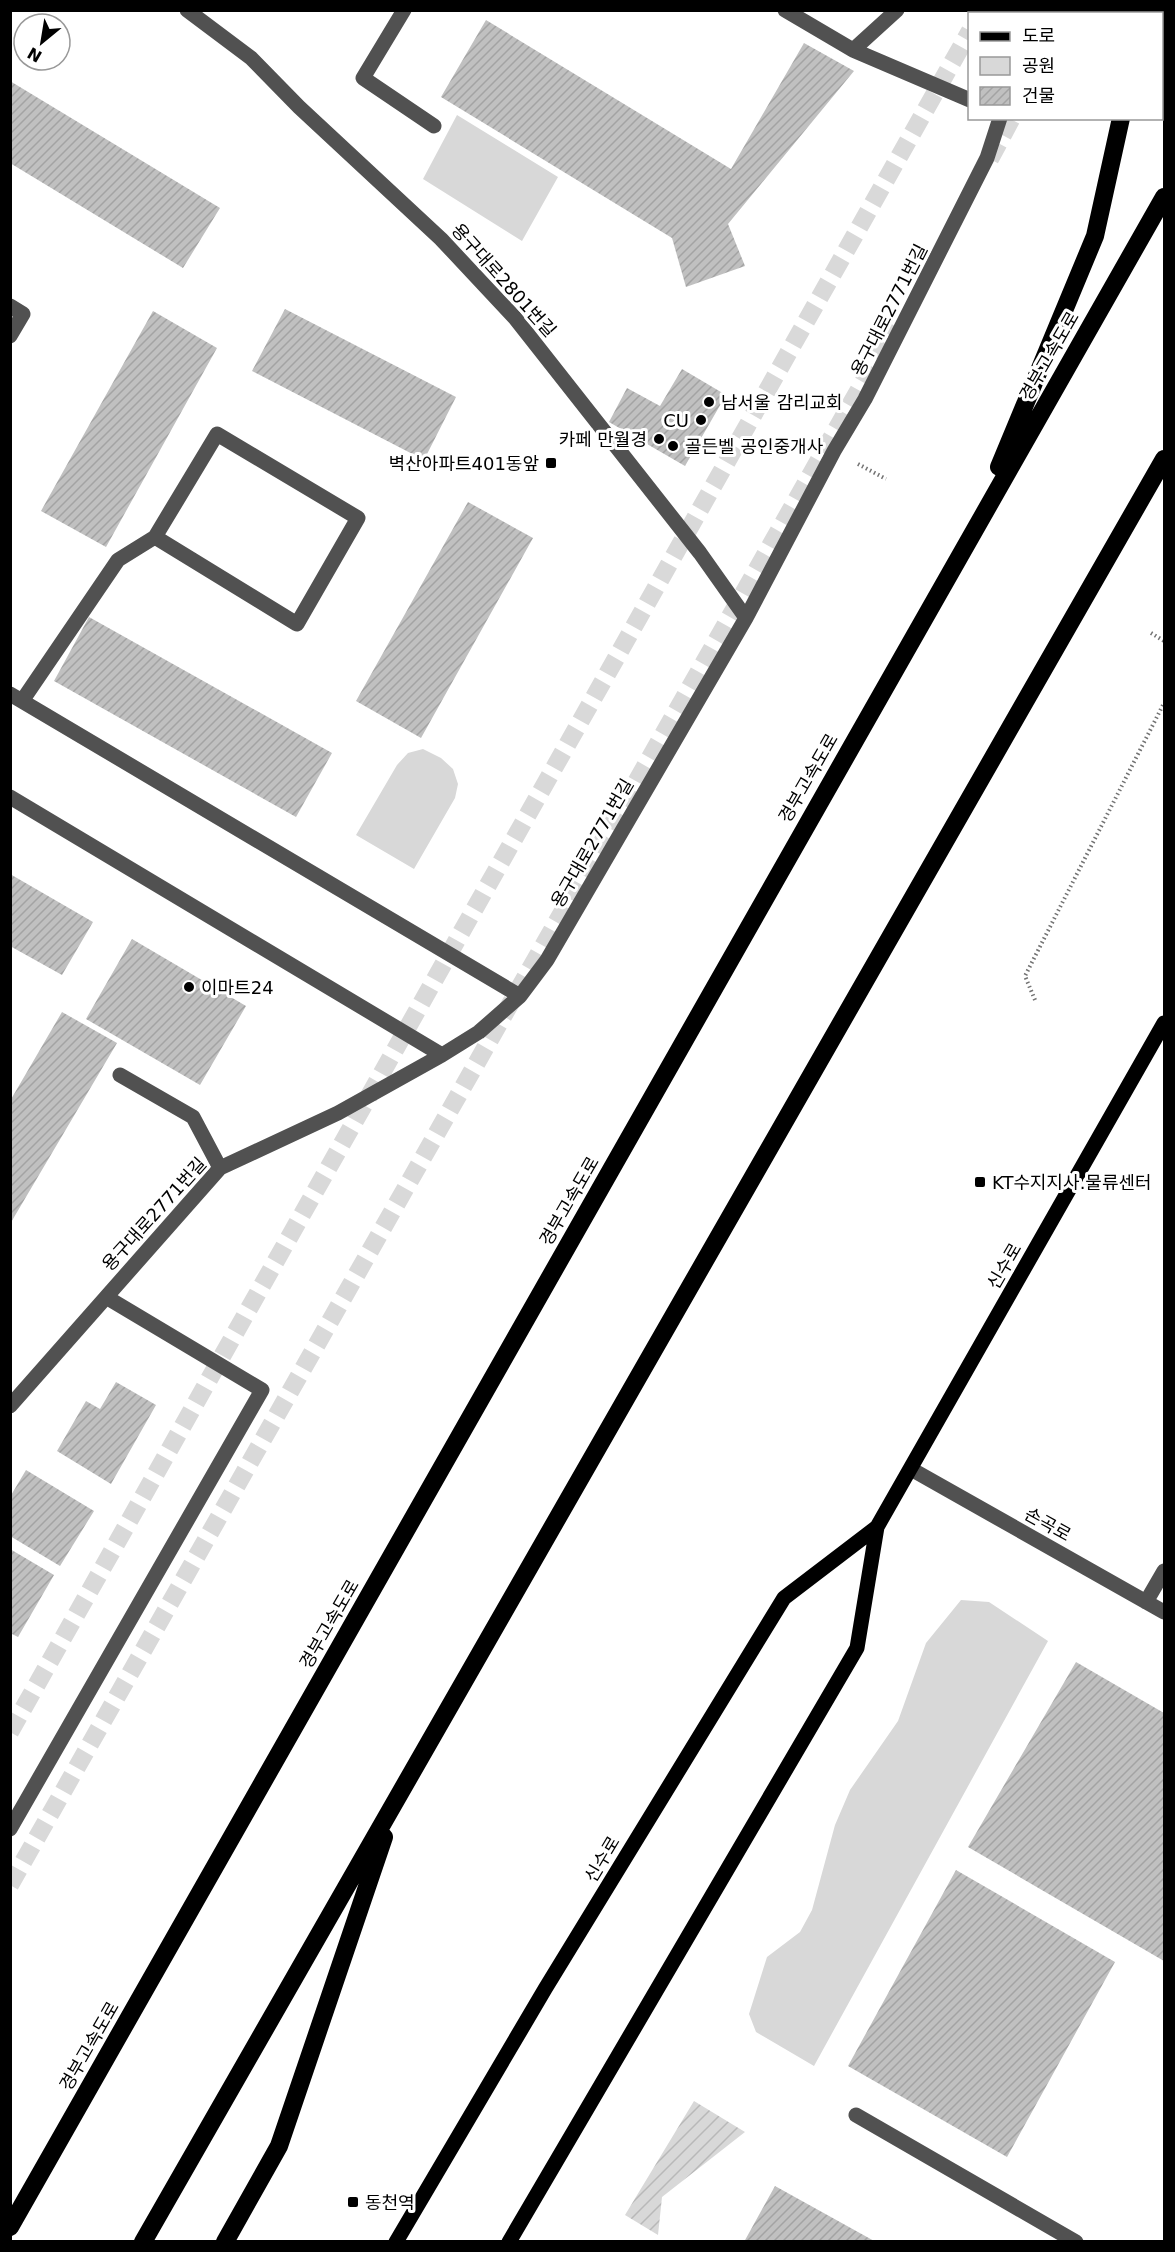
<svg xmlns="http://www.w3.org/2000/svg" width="1175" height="2252" font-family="'DejaVu Sans','Noto Sans KR',sans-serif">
	<defs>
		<pattern id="forest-crowns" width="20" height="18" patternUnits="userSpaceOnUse" patternTransform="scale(1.5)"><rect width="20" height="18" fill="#d8d8d8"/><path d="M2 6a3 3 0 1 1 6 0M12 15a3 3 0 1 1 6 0" fill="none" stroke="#b8b8b8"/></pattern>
		<pattern id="garden-furrows" width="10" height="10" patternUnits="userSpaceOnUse" patternTransform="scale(1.5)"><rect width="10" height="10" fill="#d8d8d8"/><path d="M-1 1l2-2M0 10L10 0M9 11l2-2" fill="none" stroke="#b8b8b8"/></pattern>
		<pattern id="building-hatch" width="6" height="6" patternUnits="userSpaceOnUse" patternTransform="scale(1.5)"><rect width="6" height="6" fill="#c0c0c0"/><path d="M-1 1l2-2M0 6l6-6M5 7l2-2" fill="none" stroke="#a3a3a3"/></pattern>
	</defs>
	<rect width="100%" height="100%" fill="#fff"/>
	<path fill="url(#forest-crowns)" d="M1164,19V86L1162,92V33Z"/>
	<path fill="#d8d8d8" d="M457,115L558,177L522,241L423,179Z
		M423,749L441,758L453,769L458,784L455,798L414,869L356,835L397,765L408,753Z
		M961,1600L989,1602L1048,1641L814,2066L756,2032L749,2014L767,1957L800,1932L812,1910L835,1825L850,1790L898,1721L926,1643Z"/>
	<path fill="url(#garden-furrows)" d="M694,2101L745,2132L662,2197L658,2235L625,2215Z"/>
	<path fill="url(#building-hatch)" d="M486,20L731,169L804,43L854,71L728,224L745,266L686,287L672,238L441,97Z
		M10,81L220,208L183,268L10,163Z
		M285,309L456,397L424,460L252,371Z
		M153,311L217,348L106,547L41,511Z
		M682,369L726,395L685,466L609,422L627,388L660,406Z
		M468,502L533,538L421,738L356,701Z
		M89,617L332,753L296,817L54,681Z
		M10,874L93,922L62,975L10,946Z
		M132,939L246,1006L200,1085L86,1019Z
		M62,1012L117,1043L10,1224V1101Z
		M116,1382L156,1405L111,1484L57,1451L86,1401L100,1409Z
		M26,1470L94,1511L60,1566L10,1536V1497Z
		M10,1549L54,1575L18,1637L10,1633Z
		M1076,1662L1164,1713V1961L968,1847Z
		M956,1870L1115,1962L1007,2157L848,2066Z
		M775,2186L876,2242H744Z"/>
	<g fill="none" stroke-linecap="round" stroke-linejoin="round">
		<path stroke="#d9d9d9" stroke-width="18" stroke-dasharray="18 9" stroke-linecap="butt" d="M979,14L981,10
			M1072,14L1074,10
			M990,159L1012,118
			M10,1732L970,31
			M10,1885L895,326"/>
		<path stroke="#737373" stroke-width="4" stroke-dasharray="1.5 3" stroke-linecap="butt" d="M858,464L886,479
			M1151,633L1164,641
			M1035,1000L1025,976L1164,703"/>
		<path stroke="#515151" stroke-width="15" d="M187,10L251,58L299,107L441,239L515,318L700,553L746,618
			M404,10L363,78L434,126
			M785,10L853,50L970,100
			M1037,14V10
			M853,50L897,10
			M10,306L23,314L10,336
			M10,694L520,996
			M22,701L118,560L155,537L217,434L358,518L297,624L155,537
			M10,797L442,1055
			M120,1075L193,1117L220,1168
			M10,1406L220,1168L338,1113L442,1055L479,1032L520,996L547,960L746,618L834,451L865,399L987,158L1000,118
			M911,1469L1164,1612
			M1146,1602L1164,1571
			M10,1829L262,1390L106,1297
			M856,2115L1076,2242"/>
		<path stroke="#000" stroke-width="15" d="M396,2242L545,1989L784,1598L877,1527
			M509,2242L857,1648L877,1527L1164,1023"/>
		<path stroke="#000" stroke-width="18" d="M1144,14L1145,10
			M999,467L1095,236L1121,118
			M10,2227L1164,197
			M143,2242L1164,459
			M225,2242L279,2146L384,1837"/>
	</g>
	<g fill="#000" stroke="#fff" stroke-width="2">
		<circle cx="709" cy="402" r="6"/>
		<circle cx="701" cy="420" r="6"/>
		<circle cx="659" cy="439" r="6"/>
		<circle cx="673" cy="446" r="6"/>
		<rect x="545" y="457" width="12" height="12" rx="3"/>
		<circle cx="189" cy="987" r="6"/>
		<rect x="974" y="1176" width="12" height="12" rx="3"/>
		<rect x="347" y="2196" width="12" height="12" rx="3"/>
	</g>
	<g text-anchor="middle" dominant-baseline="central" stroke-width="6" stroke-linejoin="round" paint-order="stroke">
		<g font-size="18" fill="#000" stroke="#fff">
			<text transform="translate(504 280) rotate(48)">용구대로2801번길</text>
			<text transform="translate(889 310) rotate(-63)">용구대로2771번길</text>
			<text transform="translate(1049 356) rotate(-60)">경부고속도로</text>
			<text transform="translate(808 778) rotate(-60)">경부고속도로</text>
			<text transform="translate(592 843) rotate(-60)">용구대로2771번길</text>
			<text transform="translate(569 1201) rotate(-60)">경부고속도로</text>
			<text transform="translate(154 1214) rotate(-48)">용구대로2771번길</text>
			<text transform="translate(1004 1266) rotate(-60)">신수로</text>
			<text transform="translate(1048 1524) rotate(29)">손곡로</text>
			<text transform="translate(329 1624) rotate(-60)">경부고속도로</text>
			<text transform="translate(602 1859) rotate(-59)">신수로</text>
			<text transform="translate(89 2046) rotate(-60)">경부고속도로</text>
		</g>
		<g font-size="18" fill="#000" stroke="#fff" text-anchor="start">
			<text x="721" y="402">남서울 감리교회</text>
			<text x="689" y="420" text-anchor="end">CU</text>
			<text x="647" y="439" text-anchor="end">카페 만월경</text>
			<text x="685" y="446">골든벨 공인중개사</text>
			<text x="539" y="463" text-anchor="end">벽산아파트401동앞</text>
			<text x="201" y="987">이마트24</text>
			<text x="992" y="1182">KT수지지사.물류센터</text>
			<text x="365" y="2202">동천역</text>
		</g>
	</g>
	<rect width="1175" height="2252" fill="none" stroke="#000000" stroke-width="24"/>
	<rect x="968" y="12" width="195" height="108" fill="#ffffff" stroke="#999999" stroke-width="1.5"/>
	<rect x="980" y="32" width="30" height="9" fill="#000000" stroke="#999999" stroke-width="1.5"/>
	<text x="1022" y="42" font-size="18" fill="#000000">도로</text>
	<rect x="980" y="57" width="30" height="18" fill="#d8d8d8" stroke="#999999" stroke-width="1.5"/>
	<text x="1022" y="72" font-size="18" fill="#000000">공원</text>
	<rect x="980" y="87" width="30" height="18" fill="url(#building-hatch)" stroke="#999999" stroke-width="1.5"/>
	<text x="1022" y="102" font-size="18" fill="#000000">건물</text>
	<g transform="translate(42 42) rotate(210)"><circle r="28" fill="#ffffff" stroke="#999999" stroke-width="1.5"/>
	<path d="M0-4.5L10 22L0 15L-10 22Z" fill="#000000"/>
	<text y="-9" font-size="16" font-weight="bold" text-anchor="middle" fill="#000000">N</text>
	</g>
</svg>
